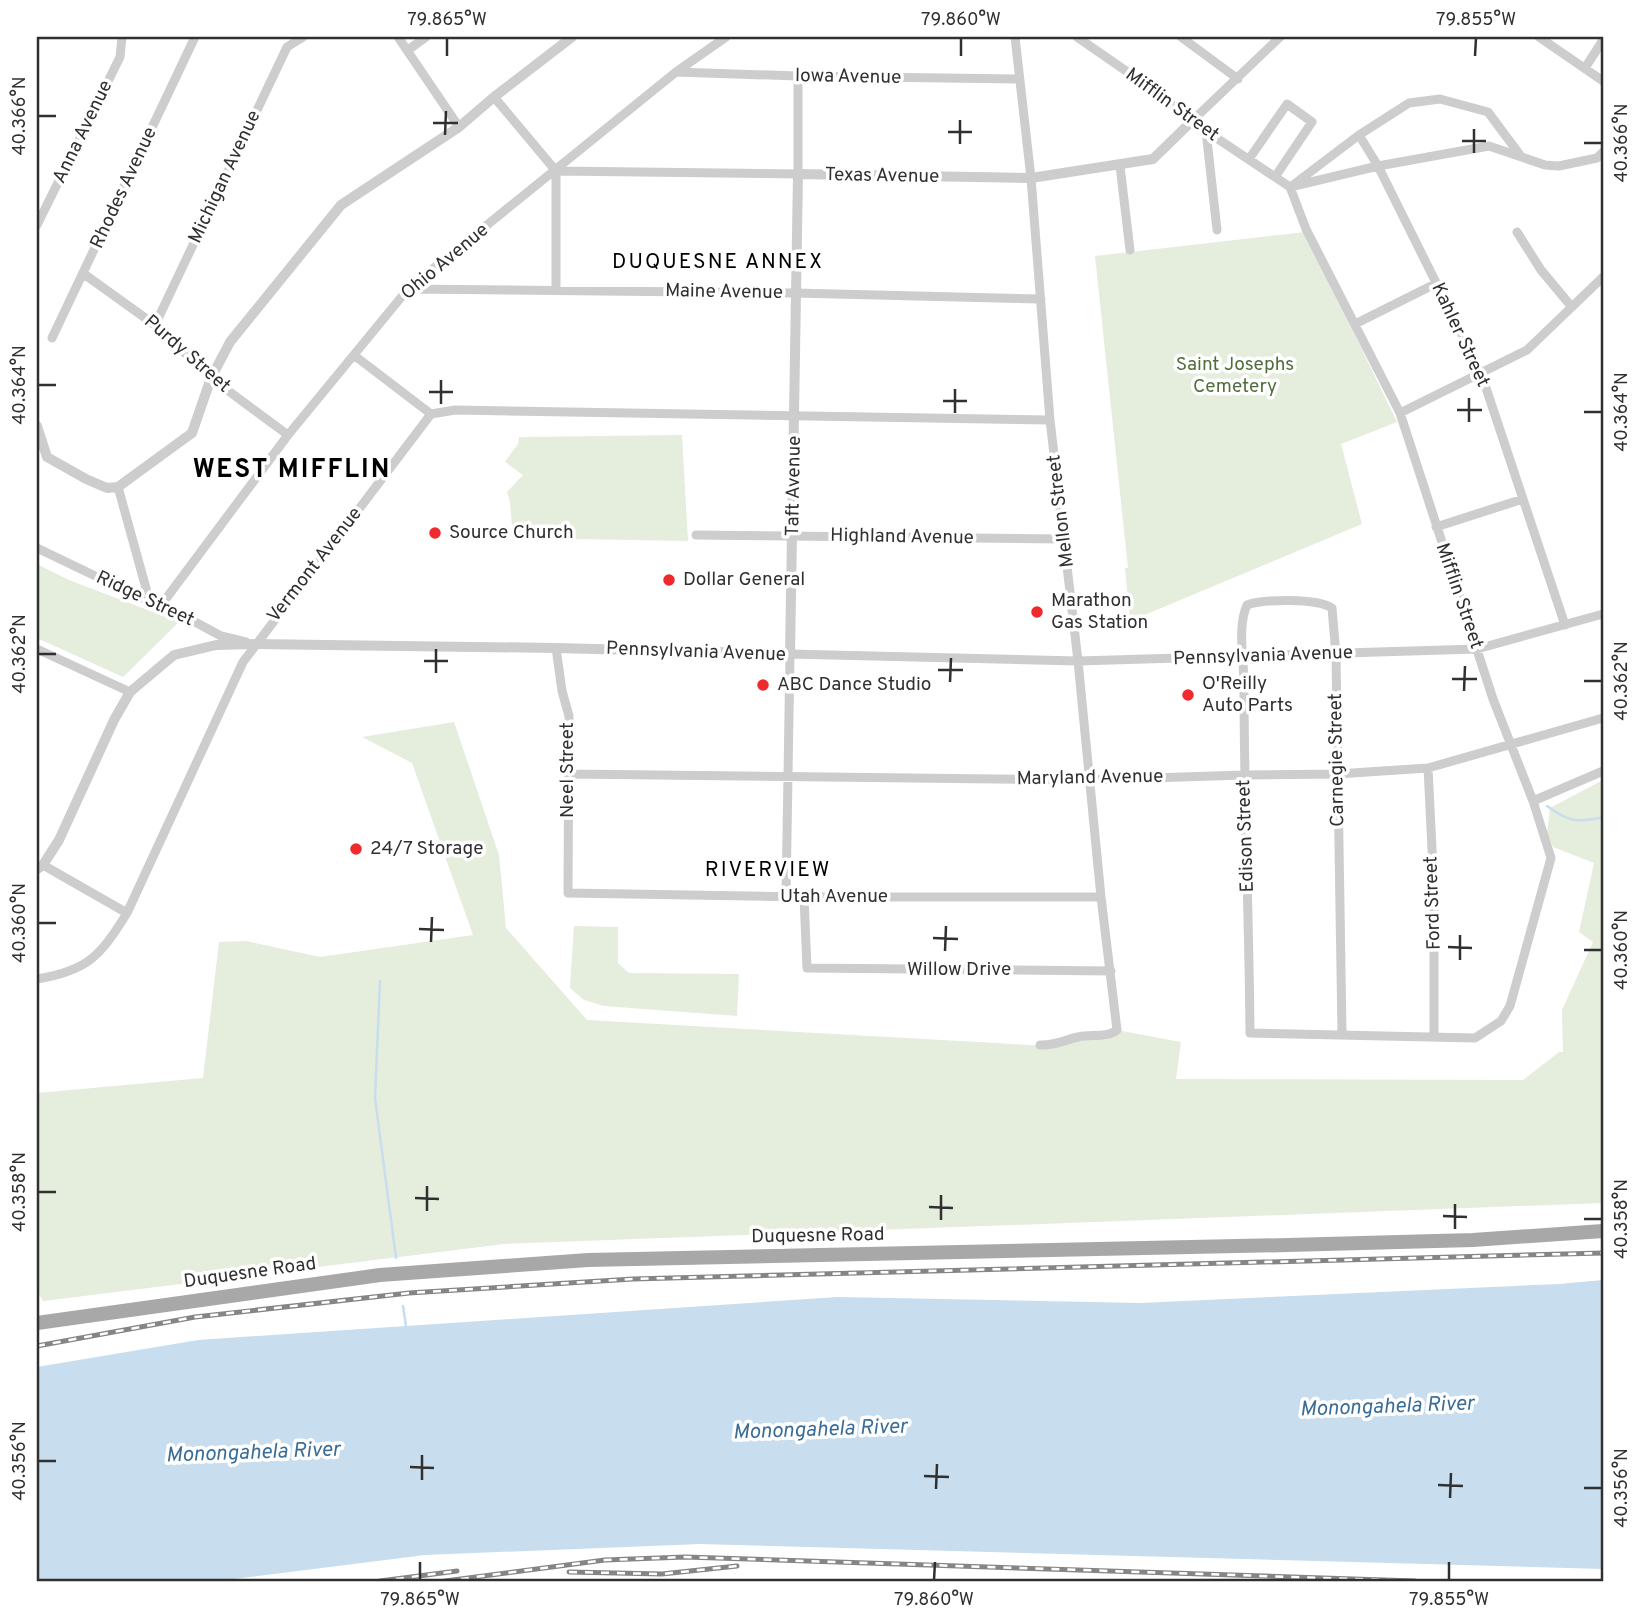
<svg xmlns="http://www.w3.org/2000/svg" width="1640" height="1618" font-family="Overpass,sans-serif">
	<rect width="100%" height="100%" fill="#fff"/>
	<path fill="#e5eddd" d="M1305,232L1397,422L1341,444L1362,524L1130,621L1125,568H1128L1095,256Z
		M682,435L688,541L513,538L510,502L507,492L523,475L505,462L518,444L519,437Z
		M37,564L69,580L179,622L123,677L37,638Z
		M454,722L499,855L506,928L587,1020L1047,1046L1117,1030L1181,1042L1176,1079L1523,1080L1559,1052H1563L1562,1010L1593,942L1579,932L1594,863L1553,847L1547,834L1550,808L1603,780V1203L504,1244L43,1301L37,1291V1093L203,1078L219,942L246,941L320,957L473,935L412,763L362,737Z
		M574,926L618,927V963L629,973L739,974L737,1016L604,1006L584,1000L570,988Z"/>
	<path fill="#c8ddee" d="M1603,1280V1569L700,1544L425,1555L217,1581H37V1367L198,1340L838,1297L1140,1303L1559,1284Z"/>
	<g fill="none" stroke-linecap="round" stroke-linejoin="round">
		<path stroke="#c8ddee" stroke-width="2.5" d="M1547,806C1568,822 1578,823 1603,817
			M380,981L375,1098L396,1258
			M403,1306L406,1326"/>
		<path stroke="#cdcdcd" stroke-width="9" d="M398,37L459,127
			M1015,37L1031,178L1050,420L1078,661L1101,897L1117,1030C1107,1038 1091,1034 1078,1037C1065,1040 1054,1046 1040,1045
			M1077,37L1155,91L1206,131L1290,187L1306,229L1400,413L1493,699L1533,801L1551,858L1510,1006L1501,1021L1475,1038L1250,1033C1249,917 1244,801 1244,684C1244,660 1237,627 1247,605C1264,599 1317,598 1332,608L1336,655L1342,1034
			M1181,37L1238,79
			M1539,37L1603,81
			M408,50L426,37
			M1585,68L1603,40
			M676,72L798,76L1019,79
			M494,97L556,171
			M1192,121L1280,37
			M1206,131L1217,230
			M1359,135L1378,166L1481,373L1565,625
			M1249,159L1287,104L1312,122L1275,177
			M1120,166L1130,250
			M556,171L798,174V76
			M556,171V289
			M1293,185L1359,135L1409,103L1440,99L1488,112L1520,155
			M1290,187L1378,166L1489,146L1545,165L1559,166L1597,158L1603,152
			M37,225L120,57L122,37
			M1517,232L1541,270L1571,306
			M84,274L155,325L211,378L288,435
			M408,289L795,293L1041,299
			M1355,324L1437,283
			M155,325L287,47L303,37
			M52,338L195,37
			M355,356L431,414
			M1400,413L1527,350L1603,277
			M118,487L149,599
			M1436,527L1523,499
			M696,535L1065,539
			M37,548L141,598L162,604L221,636L246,642
			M162,604L288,435L408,289L676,72L726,37
			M556,648L562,691L569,716L568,893L804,897H1101
			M37,649L130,692
			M1428,768L1434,889V1037
			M569,774L1088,780L1244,775L1337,774L1428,768L1603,718
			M1533,801L1603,771
			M43,865L127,913
			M786,896L790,654L1078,661L1477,649L1603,614
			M804,897L807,968L1111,971
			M37,979C88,971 101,955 127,913L243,662L431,414L455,410L1050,420"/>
		<path stroke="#cdcdcd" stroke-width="10" d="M37,426L47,457L86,479L107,488L118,487L192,433L211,378L230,342L341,205L459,127L494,97L572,37
			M37,869L43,865L59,840L114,720L130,692L174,655L216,645L254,644L556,648L790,654L798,174L1031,178L1153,159L1192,121"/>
		<path stroke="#a8a8a8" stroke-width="14" d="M37,1323L380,1275L588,1260L1288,1245L1473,1240L1603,1231"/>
		<g stroke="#858585" stroke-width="5">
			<path id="rail" d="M37,1346L195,1317L409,1293L633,1279L1603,1253
				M569,1572L662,1574L737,1566
				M380,1581L457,1571
				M445,1581L605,1560L685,1557L1415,1581"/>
		</g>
		<use href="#rail" stroke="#fff" stroke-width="2.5" stroke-dasharray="8" stroke-linecap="butt"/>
	</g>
	<path fill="none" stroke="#303030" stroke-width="2.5" d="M447,56V38M961,56V38M1475,56L1476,38M38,116H56M433,123H458M948,132H972M445,135L446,111M1462,141H1486M1584,143H1602M960,144V120M1474,153V129M38,385H56M429,392H453M943,401H967M441,404V380M1457,410H1482M1584,412H1602M955,413V389M1469,422V398M38,654H56M424,661H448M938,670H963M436,673V649M1452,679H1477M1584,681H1602M950,682L951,658M1464,691L1465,666M38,923H56M419,929L444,930M933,938L958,939M431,942L432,917M1448,947L1472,948M1584,950H1602M945,951L946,926M1460,960V935M38,1192H56M415,1198L439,1199M929,1207L953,1208M427,1211V1186M1443,1216L1467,1217M1584,1219H1602M941,1220V1195M1455,1229V1204M38,1461H56M410,1467L434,1468M924,1476L949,1477M422,1480V1455M1438,1485L1463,1486M1584,1488H1602M936,1489L937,1464M1450,1498L1451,1473M420,1580V1562M934,1580L935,1562M1449,1580V1562"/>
	<g fill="#ef2a2e" stroke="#fff" stroke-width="2.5">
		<circle cx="435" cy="533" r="7"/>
		<circle cx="669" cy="580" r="7"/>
		<circle cx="1037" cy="612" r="7"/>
		<circle cx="763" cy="685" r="7"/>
		<circle cx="1188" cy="695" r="7"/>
		<circle cx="356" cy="849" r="7"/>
	</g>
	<g text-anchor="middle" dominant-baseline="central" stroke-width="7" stroke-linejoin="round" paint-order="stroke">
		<g font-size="19" fill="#303030" stroke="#fff">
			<text transform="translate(848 77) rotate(1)">Iowa Avenue</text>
			<text transform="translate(1172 105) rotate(36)">Mifflin Street</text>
			<text transform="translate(83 132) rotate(-64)">Anna Avenue</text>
			<text transform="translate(882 176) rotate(1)">Texas Avenue</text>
			<text transform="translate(225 177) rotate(-65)">Michigan Avenue</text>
			<text transform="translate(124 188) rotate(-65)">Rhodes Avenue</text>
			<text transform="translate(445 262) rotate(-40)">Ohio Avenue</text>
			<text transform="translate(724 292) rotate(1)">Maine Avenue</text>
			<text transform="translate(1460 335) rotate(65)">Kahler Street</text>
			<text transform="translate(187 354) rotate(41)">Purdy Street</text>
			<text transform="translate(794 486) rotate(-89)">Taft Avenue</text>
			<text transform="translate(1061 511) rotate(-97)">Mellon Street</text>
			<text transform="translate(902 537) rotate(1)">Highland Avenue</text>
			<text transform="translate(315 565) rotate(-52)">Vermont Avenue</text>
			<text transform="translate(1459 596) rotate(71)">Mifflin Street</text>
			<text transform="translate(145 599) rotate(25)">Ridge Street</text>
			<text transform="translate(696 652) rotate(2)">Pennsylvania Avenue</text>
			<text transform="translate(1263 656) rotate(-2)">Pennsylvania Avenue</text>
			<text transform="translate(1337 760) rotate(-91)">Carnegie Street</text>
			<text transform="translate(568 770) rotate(-90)">Neel Street</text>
			<text transform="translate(1090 778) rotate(-1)">Maryland Avenue</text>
			<text transform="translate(1246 836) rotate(-92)">Edison Street</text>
			<text x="834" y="897">Utah Avenue</text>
			<text transform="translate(1433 903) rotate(-92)">Ford Street</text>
			<text x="959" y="970">Willow Drive</text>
			<text transform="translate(818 1236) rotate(-1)">Duquesne Road</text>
			<text transform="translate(250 1273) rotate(-8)">Duquesne Road</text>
		</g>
		<g font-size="19" fill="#506e3a" stroke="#fff">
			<text x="1235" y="365">Saint Josephs<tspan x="1235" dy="22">Cemetery</tspan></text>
		</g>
		<g font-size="19" fill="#303030" stroke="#fff" text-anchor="start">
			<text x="449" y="533">Source Church</text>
			<text x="683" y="580">Dollar General</text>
			<text x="1051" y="601">Marathon<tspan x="1051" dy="22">Gas Station</tspan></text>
			<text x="1202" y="684">O'Reilly<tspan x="1202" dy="22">Auto Parts</tspan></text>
			<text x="777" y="685">ABC Dance Studio</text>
			<text x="370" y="849">24/7 Storage</text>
		</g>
		<g font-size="21" letter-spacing="2" fill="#000" stroke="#fff">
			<text x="718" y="262">DUQUESNE ANNEX</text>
			<text x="768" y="870">RIVERVIEW</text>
		</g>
		<g font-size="21" font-style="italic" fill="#396d97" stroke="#fff">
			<text transform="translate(1387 1407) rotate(-2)">Monongahela River</text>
			<text transform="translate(820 1430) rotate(-2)">Monongahela River</text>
			<text transform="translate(253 1453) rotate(-2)">Monongahela River</text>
		</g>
		<g font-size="26" font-weight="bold" letter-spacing="2" fill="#000" stroke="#fff">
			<text x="292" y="470">WEST MIFFLIN</text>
		</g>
	</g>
	<rect width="1640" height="1618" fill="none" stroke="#ffffff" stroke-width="77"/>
	<rect x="38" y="38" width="1564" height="1542" fill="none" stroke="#303030" stroke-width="2.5"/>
	<g font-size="18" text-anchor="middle" fill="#303030">
		<text x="447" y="25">79.865°W</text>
		<text x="961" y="25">79.860°W</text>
		<text x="1476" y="25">79.855°W</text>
		<text transform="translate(19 116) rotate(-90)" y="6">40.366°N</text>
		<text transform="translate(1621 143) rotate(-90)" y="6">40.366°N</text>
		<text transform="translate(19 385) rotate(-90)" y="6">40.364°N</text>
		<text transform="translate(1621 412) rotate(-90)" y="6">40.364°N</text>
		<text transform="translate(19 654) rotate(-90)" y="6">40.362°N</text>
		<text transform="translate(1621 681) rotate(-90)" y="6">40.362°N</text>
		<text transform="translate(19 923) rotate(-90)" y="6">40.360°N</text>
		<text transform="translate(1621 950) rotate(-90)" y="6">40.360°N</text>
		<text transform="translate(19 1192) rotate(-90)" y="6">40.358°N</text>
		<text transform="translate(1621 1219) rotate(-90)" y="6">40.358°N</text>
		<text transform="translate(19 1461) rotate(-90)" y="6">40.356°N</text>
		<text transform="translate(1621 1488) rotate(-90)" y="6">40.356°N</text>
		<text x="420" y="1605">79.865°W</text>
		<text x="934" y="1605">79.860°W</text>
		<text x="1449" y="1605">79.855°W</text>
	</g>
</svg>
